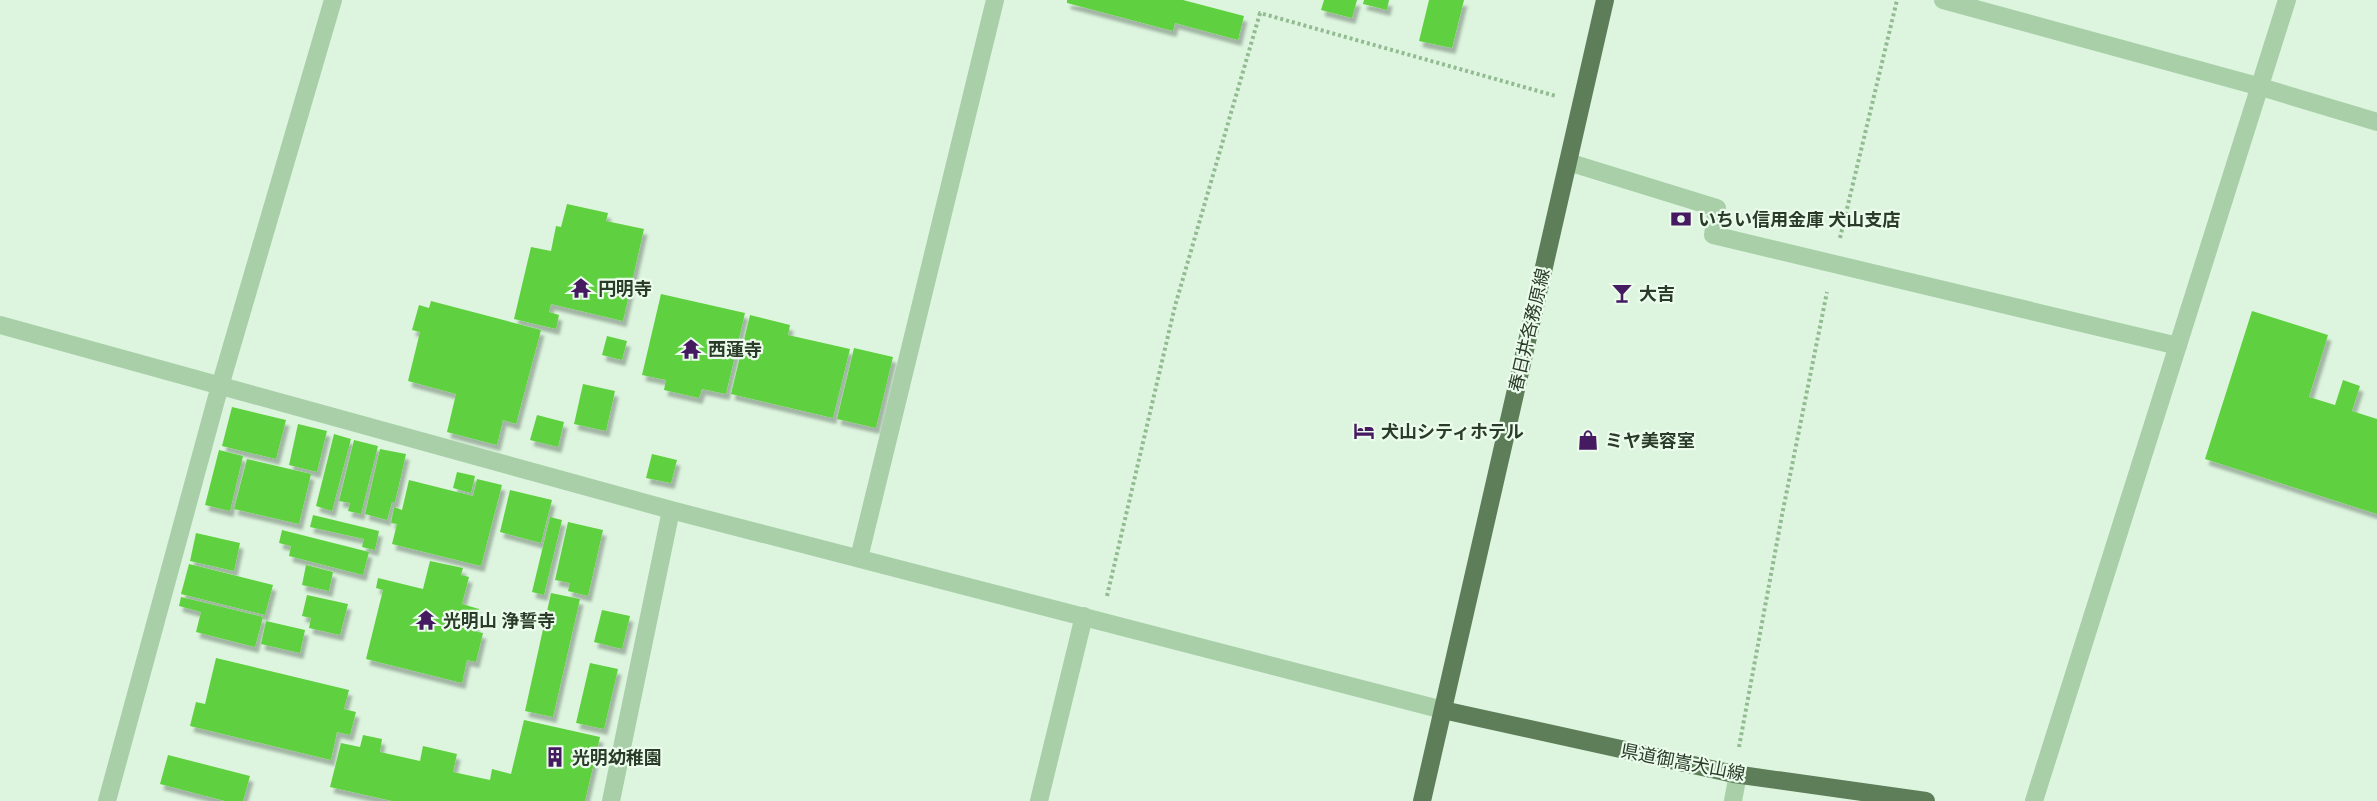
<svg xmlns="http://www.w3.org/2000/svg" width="2377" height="801" font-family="'IBM Plex Sans','Noto Sans JP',sans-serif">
	<defs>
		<filter id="shadow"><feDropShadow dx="3.5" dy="6" stdDeviation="1.5" flood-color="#0004"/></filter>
	</defs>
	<rect width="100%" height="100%" fill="#ddf5df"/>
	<path fill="#5fd13f" filter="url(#shadow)" d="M1067,0H1183L1244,16L1238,40L1175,23L1173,31L1067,3Z
		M1324,0H1357L1352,18L1321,10Z
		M1364,0H1389L1387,10L1363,4Z
		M1429,0H1464L1452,48L1419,41Z
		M567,204L608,213L606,221L644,229L623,321L551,304L549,312L559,315L556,329L514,319L531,247L551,251L556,226L561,227Z
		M661,294L745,313L726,394L702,389L699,398L664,390L666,380L642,375Z
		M431,301L541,330L516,424L503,420L497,445L447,432L456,394L408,381L420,332L412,330L419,305L429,308Z
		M2252,311L2328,335L2309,397L2335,405L2343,380L2360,386L2352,411L2377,419V514L2205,459Z
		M750,315L790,325L788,335L850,349L833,418L731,394Z
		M607,336L627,341L622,360L602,355Z
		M854,348L893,357L876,428L837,419Z
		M583,384L615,391L606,431L574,424Z
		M232,407L286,420L276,459L222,446Z
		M537,415L564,422L558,447L530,440Z
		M298,424L327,431L317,472L289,465Z
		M334,434L351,439L332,511L316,506Z
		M354,440L378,446L361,514L348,511L350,503L339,501Z
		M380,449L406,454L395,502H392L387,520L365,514Z
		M219,450L243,456L230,511L205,505Z
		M652,454L677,460L671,483L646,478Z
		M247,459L311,474L299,524L234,509Z
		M457,472L475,476L471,493L453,488Z
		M477,479L502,485L481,566L392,544L397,524L391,523L394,507L402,510L409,480L473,496Z
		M510,490L552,500L541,543L500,532Z
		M313,515L379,531L375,550L362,547L364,539L310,527Z
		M550,517L562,520L544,595L532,592Z
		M568,522L603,530L588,596L568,591L570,583L555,580Z
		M282,530L369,552L363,575L289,556L291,546L279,543Z
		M196,533L240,543L234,571L190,561Z
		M430,561L463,568L461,575L469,577L462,604L479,609L474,631L483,633L476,662L467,660L462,683L366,659L383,590L376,588L378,578L423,589Z
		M189,564L273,585L265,615L181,594Z
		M306,565L333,572L329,591L302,585Z
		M551,593L580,599L553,717L525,711Z
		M307,595L348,604L340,635L309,628L311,618L302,616Z
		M181,597L263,617L255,647L196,632L201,612L179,606Z
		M602,610L630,616L622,649L594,642Z
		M266,621L305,630L300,653L261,644Z
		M216,658L349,690L344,709L356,712L350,735L337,732L331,760L190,726L196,702L205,704Z
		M590,663L618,669L604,729L576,723Z
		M524,720L600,737L585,801H392L330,787L341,743L360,747L363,735L382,739L380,752L420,761L423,746L457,754L453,772L490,780L492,769L511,774Z
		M168,755L250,776L243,801H225L160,784Z"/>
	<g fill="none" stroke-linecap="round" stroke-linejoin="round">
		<path stroke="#93bb92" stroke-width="4" stroke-dasharray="3 3" stroke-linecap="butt" d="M1840,238L1897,0
			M1107,596L1175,306L1260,13L1556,96
			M1739,747L1782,515L1827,292"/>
		<path stroke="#a8cfa8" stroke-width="18" d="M1943,0L2261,87L2377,122
			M1568,162L1717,208L1713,235L2178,346
			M0,325L671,510L1443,710
			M859,558L995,0
			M107,801L216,400L333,0
			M611,801L671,510
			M1039,801L1084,616
			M1733,801L1738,774
			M2034,801L2287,0"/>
		<path stroke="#5d7e58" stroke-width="18" d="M1443,710L1734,774L1926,801
			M1422,801L1605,0"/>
	</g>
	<defs>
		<g id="bank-bare" transform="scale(1.62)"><path d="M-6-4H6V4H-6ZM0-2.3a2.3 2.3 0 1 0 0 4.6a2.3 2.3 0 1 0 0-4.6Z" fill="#451a61" stroke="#ebfcec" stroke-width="2.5" paint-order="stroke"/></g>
		<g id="temple-bare" transform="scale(1.62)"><path d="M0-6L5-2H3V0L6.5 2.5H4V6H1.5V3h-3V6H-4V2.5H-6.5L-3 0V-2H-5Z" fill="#451a61" stroke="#ebfcec" stroke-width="2.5" paint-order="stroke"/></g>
		<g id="bar-bare" transform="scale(1.62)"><path d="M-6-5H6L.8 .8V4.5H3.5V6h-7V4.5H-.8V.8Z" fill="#451a61" stroke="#ebfcec" stroke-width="2.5" paint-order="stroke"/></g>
		<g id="hotel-bare" transform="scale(1.62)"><path d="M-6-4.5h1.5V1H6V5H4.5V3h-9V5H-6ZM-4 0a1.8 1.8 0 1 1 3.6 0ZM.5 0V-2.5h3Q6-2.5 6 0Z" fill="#451a61" stroke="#ebfcec" stroke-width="2.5" paint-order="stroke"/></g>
		<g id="shop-bare" transform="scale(1.62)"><path d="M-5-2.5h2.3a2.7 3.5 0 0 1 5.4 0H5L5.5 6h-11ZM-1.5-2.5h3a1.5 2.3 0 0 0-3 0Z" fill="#451a61" stroke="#ebfcec" stroke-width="2.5" paint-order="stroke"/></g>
		<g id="building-bare" transform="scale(1.62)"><path d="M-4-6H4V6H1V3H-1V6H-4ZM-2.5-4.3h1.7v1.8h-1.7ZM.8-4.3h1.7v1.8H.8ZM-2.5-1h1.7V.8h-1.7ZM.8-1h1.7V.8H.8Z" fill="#451a61" stroke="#ebfcec" stroke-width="2.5" paint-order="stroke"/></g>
	</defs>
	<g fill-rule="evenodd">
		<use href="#bank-bare" x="1681" y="219"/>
		<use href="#temple-bare" x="581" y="288"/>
		<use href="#bar-bare" x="1622" y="293"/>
		<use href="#temple-bare" x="691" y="349"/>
		<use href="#hotel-bare" x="1364" y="431"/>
		<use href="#shop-bare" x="1588" y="440"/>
		<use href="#temple-bare" x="426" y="620"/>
		<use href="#building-bare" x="555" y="757"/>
	</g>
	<g text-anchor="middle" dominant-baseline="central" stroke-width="4.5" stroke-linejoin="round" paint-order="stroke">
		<g font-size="18" font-weight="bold" fill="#2b3b29" stroke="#ebfcec" text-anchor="start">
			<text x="1698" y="219">いちい信用金庫 犬山支店</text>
			<text x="598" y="288">円明寺</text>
			<text x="1639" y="293">大吉</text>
			<text x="708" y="349">西蓮寺</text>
			<text x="1381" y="431">犬山シティホテル</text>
			<text x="1605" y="440">ミヤ美容室</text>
			<text x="443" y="620">光明山 浄誓寺</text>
			<text x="572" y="757">光明幼稚園</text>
		</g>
		<g font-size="18" fill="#2b3b29" stroke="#ebfcec">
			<text transform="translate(1529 330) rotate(-77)">春日井各務原線</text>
			<text transform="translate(1683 762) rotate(11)">県道御嵩犬山線</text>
		</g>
	</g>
</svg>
